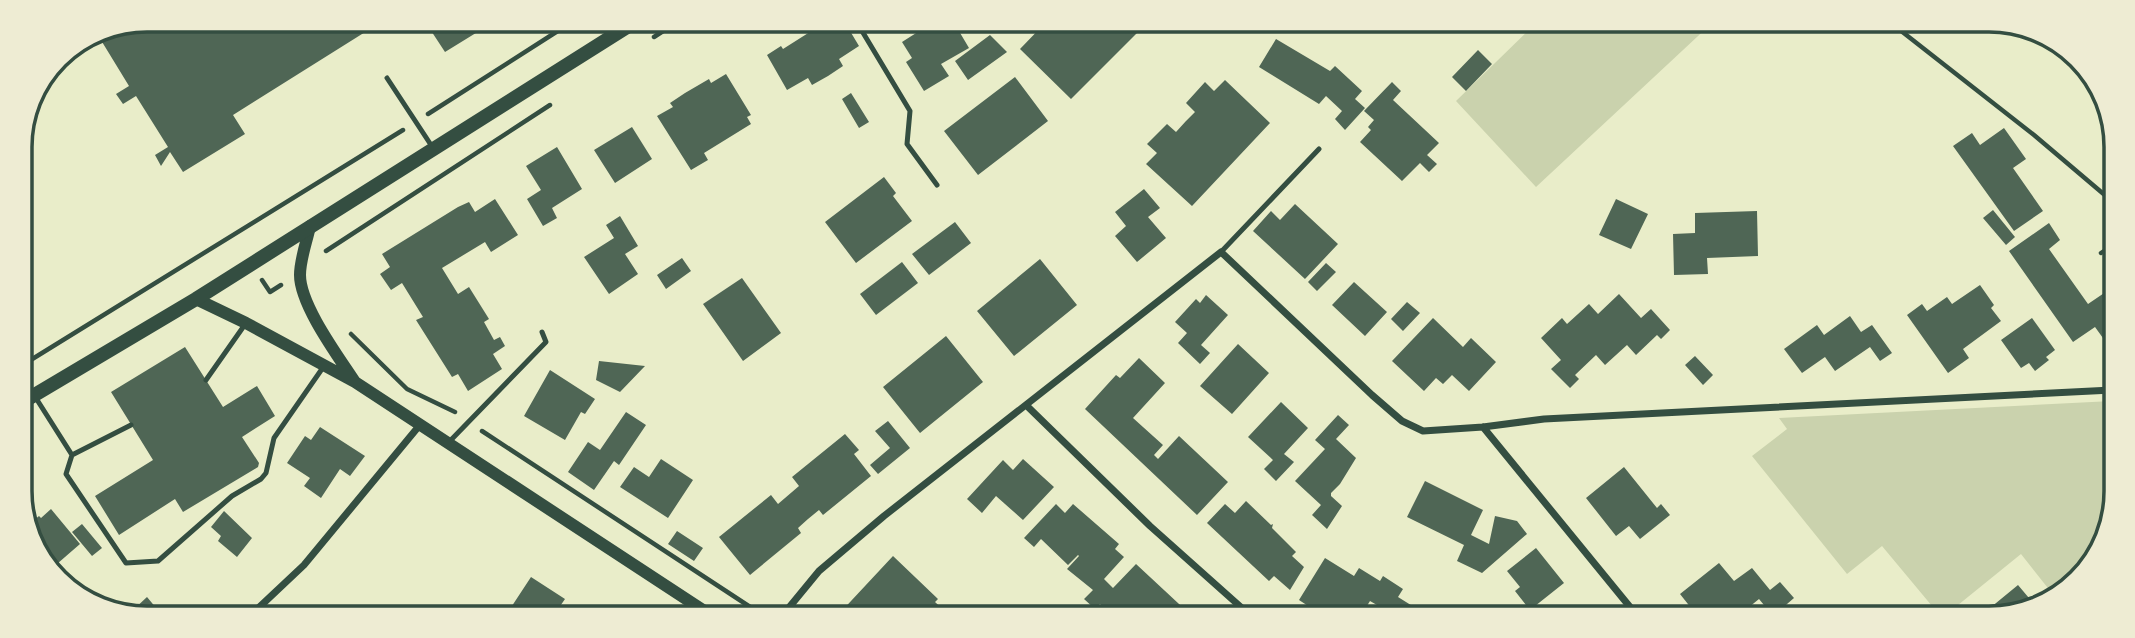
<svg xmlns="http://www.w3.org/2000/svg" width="2135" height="638" font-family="'Public Sans',sans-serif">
	<rect width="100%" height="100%" fill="#e9edc9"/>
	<path fill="#cad2ad" d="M1537,22L1712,23L1536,187L1456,101Z
		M2112,401V524L2066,592L2055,597L2021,554L1942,618L1882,546L1847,574L1752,456L1787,429L1779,418Z"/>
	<path fill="#4f6655" d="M146,19L364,20L370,29L233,115L245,134L183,172L170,152L161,166L155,155L168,147L136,96L123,104L116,94L129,86L96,32L101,28Z
		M424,20H497L445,52Z
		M822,21H844L859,46L839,59L843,66L828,76L812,85L808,78L787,90L767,55L781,46L783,49L824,23Z
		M935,21H953L969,48L941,64L949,76L924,91L906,62L912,58L902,42Z
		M1047,21H1113L1148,22L1071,99L1020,49Z
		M990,35L1007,52L968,80L955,61Z
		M1276,39L1330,71L1335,66L1362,91L1355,99L1365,108L1345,130L1335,119L1342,111L1326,96L1319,104L1259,67Z
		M1478,50L1492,64L1466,91L1452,77Z
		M726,74L751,115L747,117L751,124L704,153L708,160L691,170L657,116L673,107L670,103L685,93L709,79L711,83Z
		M1015,77L1048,121L978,175L944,131Z
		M1225,80L1270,123L1192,206L1146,164L1157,153L1147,144L1167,124L1176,132L1186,121L1195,112L1186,103L1205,82L1214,91Z
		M1392,82L1401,91L1393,100L1439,143L1427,155L1437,164L1429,172L1420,163L1402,181L1360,142L1371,130L1368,127L1374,120L1364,111Z
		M851,93L869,122L859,128L842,99Z
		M632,127L652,159L615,183L594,150Z
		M2004,128L2026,159L2013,168L2043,211L2014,231L1953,146L1972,133L1980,145Z
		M557,147L582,189L552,208L557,218L543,226L527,199L541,190L526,166Z
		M884,177L896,193L893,196L912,221L856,263L825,222Z
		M1144,189L1160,208L1148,217L1166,238L1137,262L1115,236L1126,226L1115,212Z
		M495,199L518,235L491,252L485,242L442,268L458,294L469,287L489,319L484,322L494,340L500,337L505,346L493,354L502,369L468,391L458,374L452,377L416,320L423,317L402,283L391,290L380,274L390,267L382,254L458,207L469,202L475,212Z
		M1616,199L1648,214L1631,249L1599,235Z
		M1295,204L1338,244L1305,279L1253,231L1271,211L1280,220Z
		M1993,210L2015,237L2006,245L1983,218Z
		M1757,211L1758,256L1707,258L1708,274L1674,275L1673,234L1695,233V213Z
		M620,216L638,246L625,254L638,274L609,294L584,257L614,238L606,225Z
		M955,222L971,243L929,275L912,254Z
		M2049,223L2060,240L2049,249L2088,304L2113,287L2112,342L2108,345L2095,327L2073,342L2009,251Z
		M682,258L691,271L666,289L657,275Z
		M1040,259L1077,305L1014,356L977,311Z
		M902,262L918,283L876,315L860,294Z
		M1326,263L1336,272L1317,291L1308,282Z
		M742,278L781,333L743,361L703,304Z
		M1354,282L1387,312L1365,336L1332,305Z
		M1980,285L1994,305L1991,308L2001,321L1963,349L1969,358L1948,373L1907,315L1922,304L1927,311L1947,297L1952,304Z
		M1619,294L1641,318L1651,309L1670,330L1661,339L1657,335L1636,355L1627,345L1605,365L1596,355L1575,375L1579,379L1570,388L1551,369L1561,360L1541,338L1562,318L1567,324L1589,304L1598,314Z
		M1206,295L1228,315L1201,345L1210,353L1200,364L1178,343L1187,333L1175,322L1196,299L1200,303Z
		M1407,302L1420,313L1403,331L1391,319Z
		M1850,316L1861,332L1872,325L1892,353L1880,361L1870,347L1835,371L1825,357L1802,373L1784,349L1817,325L1824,335Z
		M1433,318L1463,347L1471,338L1496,362L1469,391L1452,375L1443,384L1436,378L1424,391L1392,361Z
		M2032,318L2055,350L2046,357L2049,360L2035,371L2029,363L2021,368L2001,340Z
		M946,336L983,382L920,433L883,387Z
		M1238,344L1269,373L1232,414L1200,386Z
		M185,347L223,407L257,386L275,416L242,437L259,463L258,467L183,512L175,499L119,535L95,496L153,460L111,392Z
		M1695,356L1713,375L1703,385L1685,365Z
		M1139,358L1165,383L1133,418L1163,445L1154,455L1158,459L1179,436L1228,482L1197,515L1085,409L1116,375L1120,378Z
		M599,361L645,366L620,392L596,380Z
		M550,370L595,399L585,414L581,412L565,440L524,416Z
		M1281,402L1308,428L1284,454L1294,462L1276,481L1264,469L1273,460L1248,437Z
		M626,412L646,425L619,465L614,461L594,490L568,472L588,442L600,450Z
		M1338,415L1349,425L1336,439L1356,458L1340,484L1331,493V496L1342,506L1327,529L1312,515L1321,505L1295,481L1325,449L1315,440Z
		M888,421L910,448L878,474L870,465L890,448L875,431Z
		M320,427L365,456L350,476L340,469L321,498L304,486L310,478L287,463L305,436L311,440Z
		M845,434L859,450L854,454L871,476L823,515L819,510L808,519L798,528L801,533L750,575L719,537L771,495L778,504L799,486L792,477Z
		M661,459L693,480L668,518L620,487L634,467L649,477Z
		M1023,459L1054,487L1023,520L996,496L982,513L967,499L1003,460L1013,470Z
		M1624,467L1657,508L1661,504L1670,515L1640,539L1629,526L1616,536L1586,498Z
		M1425,481L1483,510L1471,535L1489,544L1495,516L1517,521L1527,534L1482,573L1457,561L1464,545L1407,517Z
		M1246,501L1271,525L1273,524L1272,528L1296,552L1292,556L1304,567L1290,590L1274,576L1269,581L1207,523L1225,504L1235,513Z
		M1056,504L1065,513L1073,504L1119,544L1115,549L1124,557L1104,579L1113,588L1136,564L1193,617H1113L1100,604L1095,609L1084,599L1093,590L1067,569L1079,556L1078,555L1068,565L1041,539L1034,547L1024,538Z
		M51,509L80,544L50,570L27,526L39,516L41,518Z
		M224,511L252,538L237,557L218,541L221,536L211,527Z
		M82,524L102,548L92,556L72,532Z
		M677,531L703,548L694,561L668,544Z
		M1536,548L1564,583L1530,610L1515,591L1520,587L1507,571Z
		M893,556L938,599L935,602L950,616H837Z
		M1325,558L1354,576L1359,568L1380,581L1383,576L1403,589L1398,597L1430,617H1386L1389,612L1370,601L1360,617H1325L1299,600Z
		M1719,563L1734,581L1752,568L1770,590L1780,582L1794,598L1773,616L1759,599L1743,612L1738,606L1723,618H1699L1680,594Z
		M531,577L565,599L554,615H506Z
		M2018,585L2034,604L1998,618L1990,608Z
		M147,597L162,615H127L132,611Z"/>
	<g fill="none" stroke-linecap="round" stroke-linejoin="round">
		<path stroke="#344e41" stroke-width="4.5" d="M1891,23L2034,135L2113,202
			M654,37L680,20
			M428,114L575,20
			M326,251L550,105
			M2101,253L2113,245
			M262,280L270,292L281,285
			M351,334L407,389L455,412
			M21,366L403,130
			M482,431L764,616"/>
		<path stroke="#344e41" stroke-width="5" d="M856,21L910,111L907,144L937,185
			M387,78L433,148
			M1221,252L1319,149
			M206,380L246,323
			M34,395L72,455L131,425
			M449,442L546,342L542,332
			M72,455L66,474L126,563L158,561L232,496L261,479L266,473L274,438L324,366"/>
		<path stroke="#344e41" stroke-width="7" d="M1026,405L1150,526L1252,617
			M1483,427L1639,618
			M251,615L304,565L419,426
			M782,616L819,571L884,516L1221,252L1372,395L1402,421L1423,431L1483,427L1544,419L2112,390"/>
		<path stroke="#344e41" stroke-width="12" d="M310,226C307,241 300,259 300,275C300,305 338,356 355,382
			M196,299L246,323L355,382L712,616"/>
		<path stroke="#344e41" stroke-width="14" d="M21,403L196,299L638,20"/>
	</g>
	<path d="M0 0H2135V638H0ZM147 32H1989A115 115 0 0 1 2104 147V491A115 115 0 0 1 1989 606H147A115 115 0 0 1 32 491V147A115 115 0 0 1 147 32Z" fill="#eeecd3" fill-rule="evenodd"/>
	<path fill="none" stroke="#344e41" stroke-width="3.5" d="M147 32H1989A115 115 0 0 1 2104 147V491A115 115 0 0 1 1989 606H147A115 115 0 0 1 32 491V147A115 115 0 0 1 147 32Z"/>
</svg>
